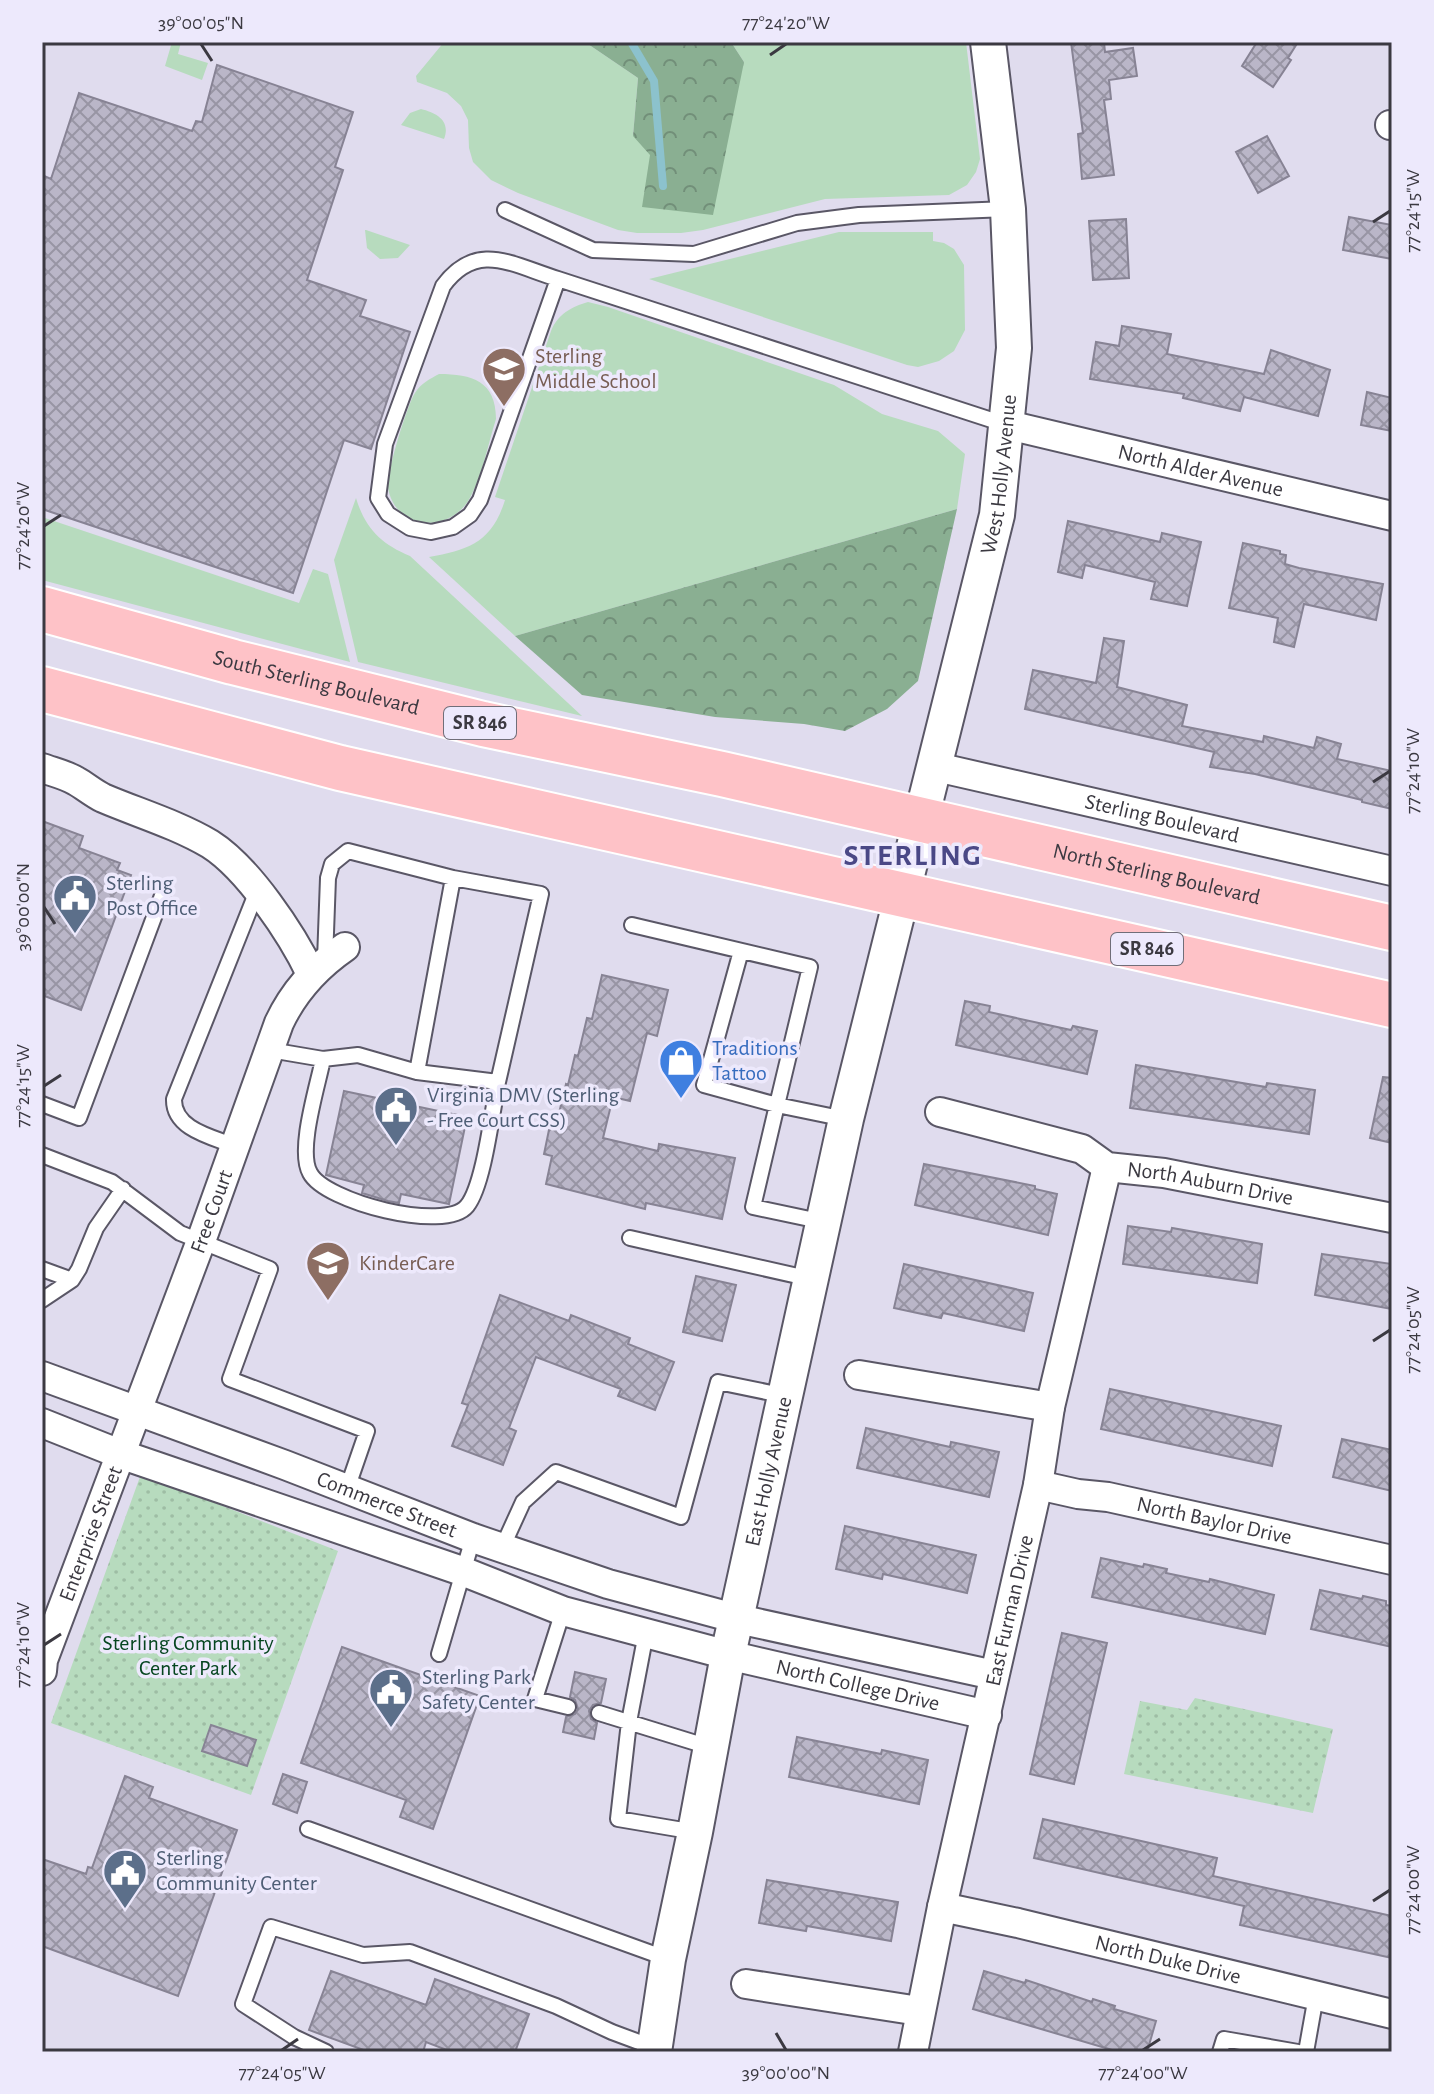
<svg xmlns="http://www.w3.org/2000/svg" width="1434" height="2094" font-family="'Alegreya Sans',sans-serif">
	<defs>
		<pattern id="forest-crowns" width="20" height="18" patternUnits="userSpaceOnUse" patternTransform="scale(2)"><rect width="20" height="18" fill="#8aaf92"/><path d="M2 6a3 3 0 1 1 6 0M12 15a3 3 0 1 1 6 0" fill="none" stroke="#728f79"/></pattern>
		<pattern id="park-dots" width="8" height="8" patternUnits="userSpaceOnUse" patternTransform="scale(2)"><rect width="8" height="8" fill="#b7dbbe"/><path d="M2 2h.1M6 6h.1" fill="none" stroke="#9ebda4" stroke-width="1.8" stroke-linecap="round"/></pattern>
		<pattern id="building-cross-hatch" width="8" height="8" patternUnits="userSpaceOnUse" patternTransform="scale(2)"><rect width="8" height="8" fill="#bab6c8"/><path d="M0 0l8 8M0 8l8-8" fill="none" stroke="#9895a4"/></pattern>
	</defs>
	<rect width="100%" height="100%" fill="#e0dcee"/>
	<path fill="#b7dbbe" d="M172,42H181L178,54L208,63L202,80L165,66Z
		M444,42H585L638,78L633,136L744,62L731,42H966L980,159L976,172L967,185L949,195L825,199L703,230L681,233H637L618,230L518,193L491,180L473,162L469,148L468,120L461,106L447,93L417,82L416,76Z
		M421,109C437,113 451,121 444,139L401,125L410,113Z
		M365,230H366L410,245L398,258L380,259L367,248Z
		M839,232H933V241L944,243L954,249L964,265L965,330L954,351L939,361L918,367L907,365L649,279Z
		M588,302L608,307L834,385L882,414L938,431L965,454L957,509L515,636L429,557C469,550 492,542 505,500L495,497L551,331C558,314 571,307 588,302Z
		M439,374C472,374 496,381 496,419C488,444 483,473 471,496C452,534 396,532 388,488C386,475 407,405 415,393C421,383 430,379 439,374Z
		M356,498C365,528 381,544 410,556L582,716L358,662L334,560Z
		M42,517L299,603L313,569L328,574L350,662L42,580Z"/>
	<path fill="url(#forest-crowns)" d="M585,42H731L744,62L713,215L642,207L650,155L633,136L638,78Z
		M957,509L918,681L887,709L845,731L804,724L715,717L582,695L515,636Z"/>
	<path fill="url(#park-dots)" d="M141,1474L338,1551L251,1795L51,1723Z
		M1195,1698L1333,1729L1313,1813L1124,1774L1140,1701L1187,1710Z"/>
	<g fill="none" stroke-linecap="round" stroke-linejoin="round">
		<path stroke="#8cc2cd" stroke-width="8" d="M631,42L654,81L663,186"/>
	</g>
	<path fill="url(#building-cross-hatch)" stroke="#878394" stroke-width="2" d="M1071,42H1104L1105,52L1133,48L1137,76L1109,80L1111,99L1104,100L1114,175L1082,179L1078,134L1083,133Z
		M1257,42H1298L1288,58L1291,60L1273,87L1242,66Z
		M217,65L353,112L335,167L343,170L307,280L366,300L360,316L410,332L371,449L344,440L293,593L42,509V175L51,179L79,93L192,131L196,121L202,122Z
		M1267,136L1289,176L1258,193L1236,152Z
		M1349,217L1392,225V259L1343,250Z
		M1126,219L1129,278L1093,280L1089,221Z
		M1122,326L1171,334L1167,354L1264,374L1271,350L1330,370L1318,416L1244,397L1240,411L1183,398L1184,394L1090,379L1096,342L1119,346Z
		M1367,392L1392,398V431L1361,425Z
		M1068,521L1160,542L1162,533L1201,542L1187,606L1151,599L1155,582L1085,565L1082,578L1058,572Z
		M1243,543L1280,551V554L1286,555L1285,564L1299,568L1383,584L1376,620L1304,604L1294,647L1274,642L1278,618L1229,608Z
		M1104,638L1124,641L1117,687L1187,705L1182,726L1263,742L1264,736L1314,748L1317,737L1341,744L1337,759L1392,771V809L1362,802V800L1255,774L1210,767L1214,752L1025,709L1033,670L1096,683Z
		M42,821L83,836L79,848L120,863L117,870L131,875L81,1010L42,995Z
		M602,975L668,990L657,1036L647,1033L630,1101L613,1097L603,1138L658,1151L659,1144L735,1158L722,1219L646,1203L645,1209L546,1184L552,1156L544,1154L550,1125L556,1126L566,1084L568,1085L575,1055L578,1056L587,1018L592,1019Z
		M965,1001L990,1006L989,1012L1071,1030L1073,1026L1097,1031L1087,1074L956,1045Z
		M1136,1065L1266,1087L1267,1083L1315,1090L1309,1134L1130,1108Z
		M1383,1077L1392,1078V1143L1370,1138Z
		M344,1091L467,1117L449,1204L401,1194L399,1203L388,1201L362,1193L364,1185L326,1175Z
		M924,1164L1035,1186V1189L1057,1194L1048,1235L915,1205Z
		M1128,1226L1171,1232L1172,1228L1262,1244L1257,1283L1123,1264Z
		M1322,1254L1392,1264V1309L1315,1295Z
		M904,1264L1033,1293L1024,1331L943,1313L941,1318L894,1308Z
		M696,1276L736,1285L722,1341L683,1332Z
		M500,1295L569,1321L571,1315L630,1338L628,1344L674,1362L655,1410L618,1396L621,1389L536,1357L509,1428L516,1431L503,1465L452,1446L468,1405L462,1403Z
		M1110,1389L1281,1426L1272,1466L1101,1429Z
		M866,1428L950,1447L951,1442L999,1452L989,1497L857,1468Z
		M1342,1439L1392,1450V1491L1333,1477Z
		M845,1526L976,1555L967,1593L883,1574L882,1579L836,1569Z
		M1101,1558L1143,1567L1144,1564L1167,1569L1166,1573L1209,1582L1210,1579L1274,1595L1265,1634L1092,1597Z
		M1320,1590L1362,1599L1363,1596L1386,1601V1605L1392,1606V1647L1311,1629Z
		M1062,1633L1107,1643L1074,1784L1030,1774Z
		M342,1647L480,1696L433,1829L400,1817L406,1800L301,1763Z
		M575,1672L606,1679L601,1703L593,1705L589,1711L591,1719L597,1723L594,1739L563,1732L566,1717L575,1714L578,1709L575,1700L570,1697Z
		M211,1725L256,1740L247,1766L202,1751Z
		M797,1737L881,1754L882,1750L928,1760L919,1804L789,1777Z
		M283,1774L307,1782L297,1813L273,1804Z
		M125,1776L153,1787L149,1798L237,1830L178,1996L42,1946V1859L86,1874L88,1867L92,1868Z
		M1043,1819L1217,1858L1213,1876L1392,1916V1958L1240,1925L1244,1906L1034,1858Z
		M767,1880L898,1902L891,1941L807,1926L806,1931L759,1923Z
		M331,1971L426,2005L435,1979L529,2014L515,2052H452L426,2042L423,2052H369L309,2030Z
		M984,1971L1025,1983L1026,1980L1092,2002L1093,1999L1115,2006L1114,2009L1156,2021L1147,2052H1119L973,2009Z"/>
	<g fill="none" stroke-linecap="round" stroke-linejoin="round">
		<g stroke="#5a5766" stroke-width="18">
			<path id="service" d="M505,210L593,250L694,254L797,223L859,215L1007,209
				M558,279L480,500L470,515L453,527L431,532L410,528L388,514L378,498L385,444L443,286C477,240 512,265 558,279L1007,425
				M632,925L810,967L777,1105L845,1119
				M741,951L704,1085L777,1105L753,1207L824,1222
				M270,1050L323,1059L358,1055L417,1072L498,1082L541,894L453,878L348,851L332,864L328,878L325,960
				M323,1059C318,1085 297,1150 310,1173C325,1202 445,1233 467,1206C484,1185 492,1112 498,1082
				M417,1072L453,878
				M42,1104L79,1118L163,893
				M235,1146C212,1137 173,1129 174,1099L257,891
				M42,1155L112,1182L180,1233L270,1269L230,1379L367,1431L347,1489
				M630,1238L811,1279
				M42,1269L72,1280
				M42,1300L72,1280L79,1269L96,1228L123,1189
				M502,1548L523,1502L556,1472L681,1517L718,1382L786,1396
				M563,1611L535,1699L568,1707
				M646,1633L629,1722L618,1819L695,1832
				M439,1654L473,1538
				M599,1713L709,1747
				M308,1829L668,1959
				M326,2052L294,2037L243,2004L271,1927L363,1955L410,1952L556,2006L612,2032L655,2048
				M1220,2052L1224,2039L1298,2052
				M1306,2052L1316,1996"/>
		</g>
		<g stroke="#5a5766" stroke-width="32">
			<g id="minor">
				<path d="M1390,125H1392"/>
				<path id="s1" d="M1008,425L1392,516"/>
				<path id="s2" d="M932,766L1392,871"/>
				<path d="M42,768C53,772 66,775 76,781C85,786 93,793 103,798C138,813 176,824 210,844C248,868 292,934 311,974"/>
				<path id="s3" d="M940,1112L1082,1149L1107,1167L1164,1173L1392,1218"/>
				<path d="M859,1375L1050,1407"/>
				<path id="s4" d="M42,1376L285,1465L473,1538L608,1584L738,1619L994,1675"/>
				<path id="s5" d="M42,1423L120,1454L462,1571L563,1611L728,1655L987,1715"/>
				<path id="s6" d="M1038,1485L1078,1494L1108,1497L1392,1560"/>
				<path id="s7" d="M42,1671L43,1660L201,1241L279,1023C294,991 316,967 345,947"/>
				<path id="s8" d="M942,1907L1018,1923L1392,2014"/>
				<path d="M746,1984L919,2011"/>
				<path id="s9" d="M913,2052L942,1907L1038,1485L1050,1407L1107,1167"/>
			</g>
		</g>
		<g stroke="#5a5766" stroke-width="38">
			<g id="tertiary">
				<path id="s10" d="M654,2052L668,1959L695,1832L728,1655L846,1119L997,515L1014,348L1008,209L988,42"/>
			</g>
		</g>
		<g stroke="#fff" stroke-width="48">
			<g id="primary">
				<path id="s11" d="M42,609L233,662L483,724L722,774L1392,928"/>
				<path d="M42,689L340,768L1392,1005"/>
			</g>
		</g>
		<use href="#service" stroke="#fff" stroke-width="14"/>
		<use href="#minor" stroke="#fff" stroke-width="28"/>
		<use href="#tertiary" stroke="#fff" stroke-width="34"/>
		<use href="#primary" stroke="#fec2c7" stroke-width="44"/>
	</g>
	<path fill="none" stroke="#3b3941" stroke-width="3" d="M201,44L212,61M770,55L786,44M1373,222L1390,211M44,526L61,515M1373,782L1390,771M44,907L55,924M44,1086L61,1075M1373,1341L1390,1330M44,1645L61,1634M1373,1901L1390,1890M776,2033L786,2050M282,2050L298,2039M1143,2050L1160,2039"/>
	<defs>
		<g id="school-pin" transform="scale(2.3)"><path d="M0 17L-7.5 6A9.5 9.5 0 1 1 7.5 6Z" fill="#8d6e63" stroke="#ede9fc"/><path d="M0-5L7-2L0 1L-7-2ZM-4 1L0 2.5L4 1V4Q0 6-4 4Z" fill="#fff"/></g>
		<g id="civic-pin" transform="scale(2.3)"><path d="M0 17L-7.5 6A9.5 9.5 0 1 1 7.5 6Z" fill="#5c6f8a" stroke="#ede9fc"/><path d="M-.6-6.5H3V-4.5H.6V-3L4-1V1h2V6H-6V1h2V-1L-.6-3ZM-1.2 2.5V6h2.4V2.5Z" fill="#fff"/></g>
		<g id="shop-pin" transform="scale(2.3)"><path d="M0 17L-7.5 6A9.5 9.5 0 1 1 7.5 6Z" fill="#3f7fe0" stroke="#ede9fc"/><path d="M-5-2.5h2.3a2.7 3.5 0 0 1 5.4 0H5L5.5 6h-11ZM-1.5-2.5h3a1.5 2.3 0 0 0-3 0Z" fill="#fff"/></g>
	</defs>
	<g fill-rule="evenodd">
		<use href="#school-pin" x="504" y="369"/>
		<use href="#civic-pin" x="75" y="896"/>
		<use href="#shop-pin" x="681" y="1061"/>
		<use href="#civic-pin" x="396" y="1108"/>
		<use href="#school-pin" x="328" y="1263"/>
		<use href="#civic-pin" x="391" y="1690"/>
		<use href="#civic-pin" x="125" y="1871"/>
	</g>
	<g text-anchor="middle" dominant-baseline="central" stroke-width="7" stroke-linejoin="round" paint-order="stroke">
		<g fill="#ede9fc" stroke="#706e79" stroke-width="2">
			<rect x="444" y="707" width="72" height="32" rx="6"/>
			<rect x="1111" y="933" width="72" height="32" rx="6"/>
		</g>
		<g font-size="20" font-weight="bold" fill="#3b3941">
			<text x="480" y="723">SR 846</text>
			<text x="1147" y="949">SR 846</text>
		</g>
		<g font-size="22" fill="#785e54" stroke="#ede9fc" text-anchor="start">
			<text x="535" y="356">Sterling<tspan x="535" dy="25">Middle School</tspan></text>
			<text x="359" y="1263">KinderCare</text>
		</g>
		<g font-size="22" fill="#3b3941" stroke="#ede9fc">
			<text stroke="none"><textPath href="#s1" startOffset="198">North Alder Avenue</textPath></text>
			<text stroke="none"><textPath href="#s10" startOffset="1616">West Holly Avenue</textPath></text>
			<text stroke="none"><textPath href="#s11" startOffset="284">South Sterling Boulevard</textPath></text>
			<text stroke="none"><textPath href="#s2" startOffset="236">Sterling Boulevard</textPath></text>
			<text stroke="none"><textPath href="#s11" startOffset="1146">North Sterling Boulevard</textPath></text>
			<text stroke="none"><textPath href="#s3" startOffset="282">North Auburn Drive</textPath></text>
			<text stroke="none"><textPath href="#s7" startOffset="490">Free Court</textPath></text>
			<text stroke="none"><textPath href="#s10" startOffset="592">East Holly Avenue</textPath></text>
			<text stroke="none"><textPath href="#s4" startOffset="368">Commerce Street</textPath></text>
			<text stroke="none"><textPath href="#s6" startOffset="180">North Baylor Drive</textPath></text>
			<text stroke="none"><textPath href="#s7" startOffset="146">Enterprise Street</textPath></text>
			<text stroke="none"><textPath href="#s9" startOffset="452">East Furman Drive</textPath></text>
			<text stroke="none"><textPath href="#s5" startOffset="858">North College Drive</textPath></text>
			<text stroke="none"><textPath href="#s8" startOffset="232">North Duke Drive</textPath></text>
		</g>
		<g font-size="22" fill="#4e5e75" stroke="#ede9fc" text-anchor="start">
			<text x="106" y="883">Sterling<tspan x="106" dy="25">Post Office</tspan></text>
			<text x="427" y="1095">Virginia DMV (Sterling<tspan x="427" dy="25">- Free Court CSS)</tspan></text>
			<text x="422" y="1677">Sterling Park<tspan x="422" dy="25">Safety Center</tspan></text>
			<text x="156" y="1858">Sterling<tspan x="156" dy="25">Community Center</tspan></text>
		</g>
		<g font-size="22" fill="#366cbe" stroke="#ede9fc" text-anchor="start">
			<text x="712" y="1048">Traditions<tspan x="712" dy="25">Tattoo</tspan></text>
		</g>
		<g font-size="22" fill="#05451f" stroke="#ede9fc">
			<text x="188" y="1643">Sterling Community<tspan x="188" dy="25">Center Park</tspan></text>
		</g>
		<g font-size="30" font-weight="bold" letter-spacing="2" fill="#4a4886" stroke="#ede9fc">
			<text x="913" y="856">STERLING</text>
		</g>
	</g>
	<rect width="1434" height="2094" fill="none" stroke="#ede9fc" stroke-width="88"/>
	<rect x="44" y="44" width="1346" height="2006" fill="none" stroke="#3b3941" stroke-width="3"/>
	<g font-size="20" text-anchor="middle" fill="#3b3941">
		<text x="201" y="29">39°00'05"N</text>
		<text x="786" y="29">77°24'20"W</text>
		<text transform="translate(1412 211) rotate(-90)" y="7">77°24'15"W</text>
		<text transform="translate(22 526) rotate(-90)" y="7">77°24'20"W</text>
		<text transform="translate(1412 771) rotate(-90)" y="7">77°24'10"W</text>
		<text transform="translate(22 907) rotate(-90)" y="7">39°00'00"N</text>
		<text transform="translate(22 1086) rotate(-90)" y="7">77°24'15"W</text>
		<text transform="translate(1412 1330) rotate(-90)" y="7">77°24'05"W</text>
		<text transform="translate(22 1645) rotate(-90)" y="7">77°24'10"W</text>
		<text transform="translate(1412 1890) rotate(-90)" y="7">77°24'00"W</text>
		<text x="282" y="2079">77°24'05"W</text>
		<text x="786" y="2079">39°00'00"N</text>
		<text x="1143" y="2079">77°24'00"W</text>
	</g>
</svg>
